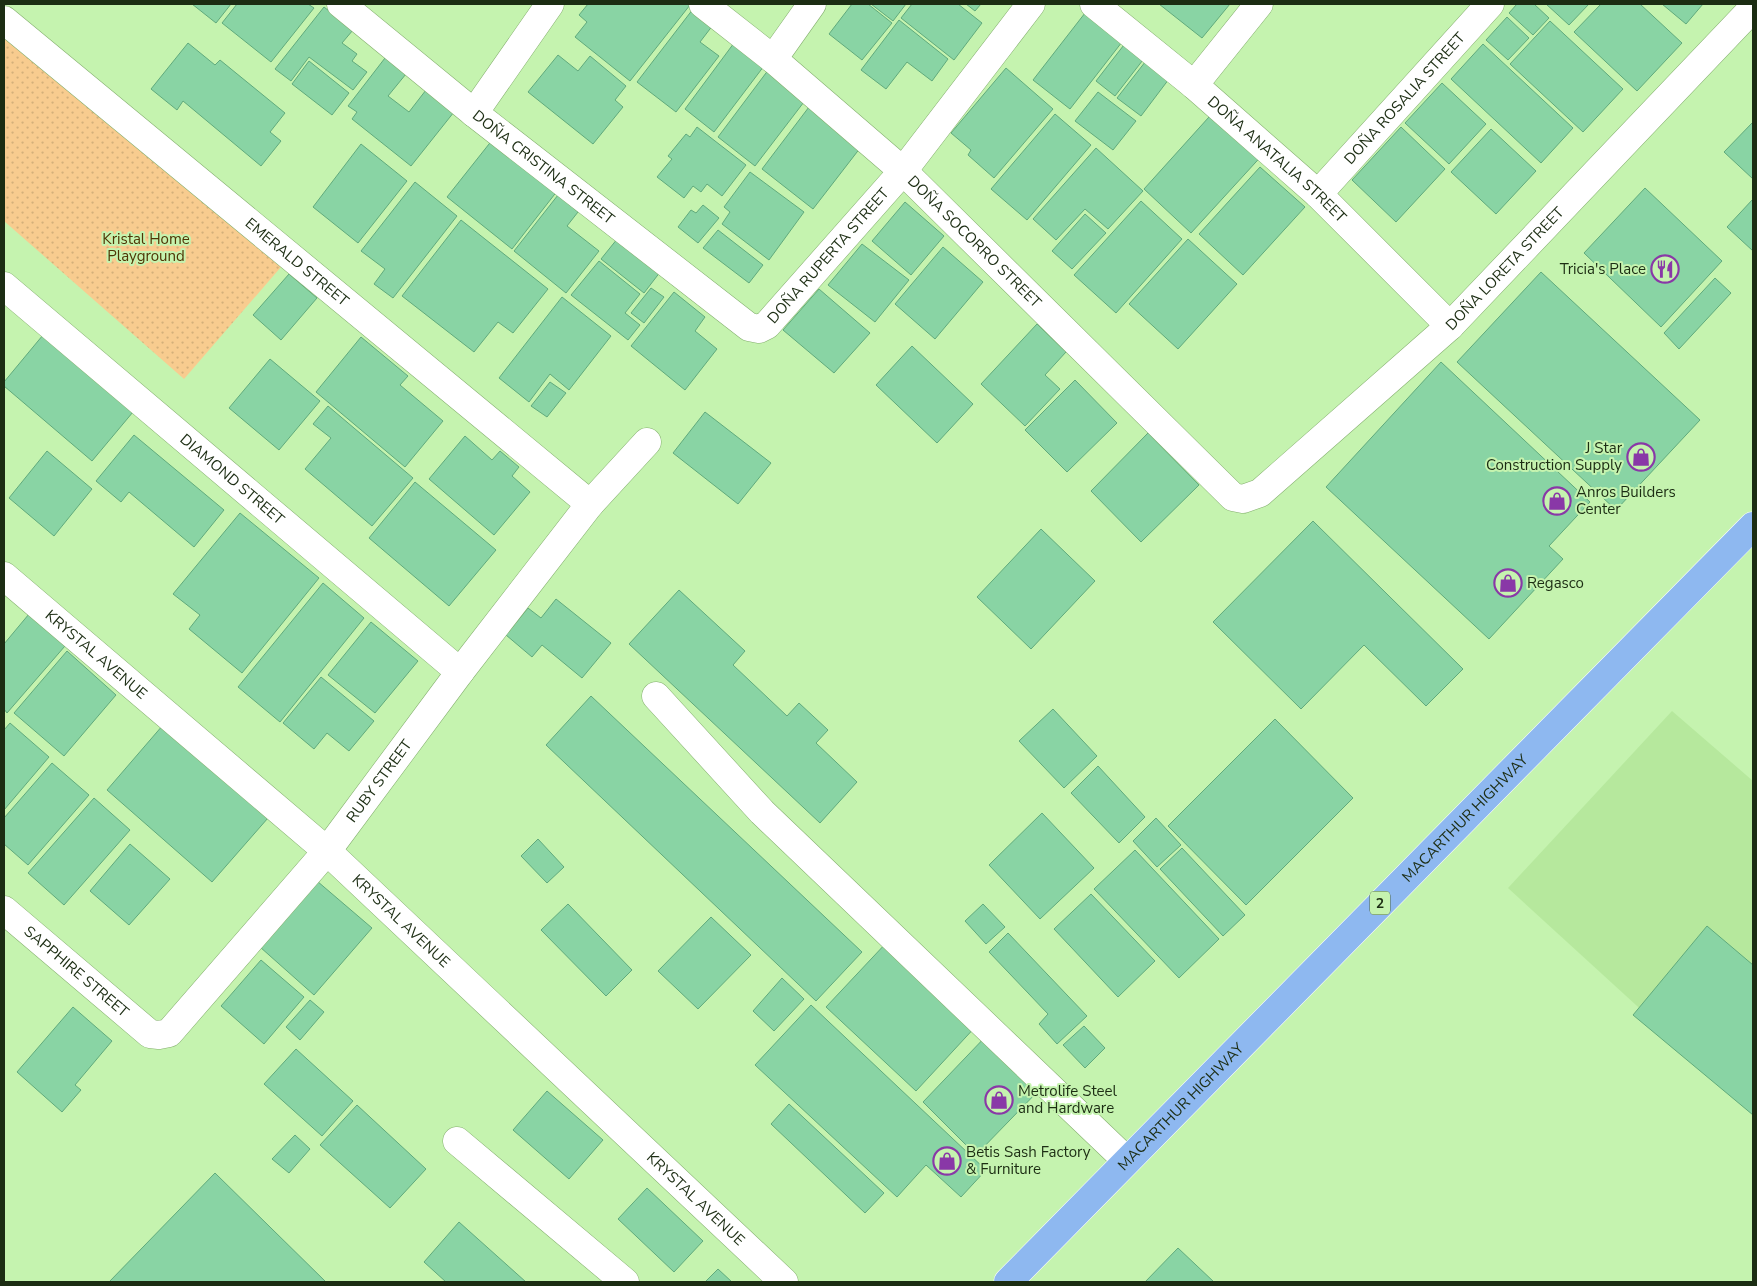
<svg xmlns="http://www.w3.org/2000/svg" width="1757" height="1286" font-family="'Nunito Sans',sans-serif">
	<defs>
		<pattern id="grass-dots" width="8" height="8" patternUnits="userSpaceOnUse" patternTransform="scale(1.25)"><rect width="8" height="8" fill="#f8cc8f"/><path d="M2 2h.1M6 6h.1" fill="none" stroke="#d4b07a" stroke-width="1.8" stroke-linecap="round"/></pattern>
	</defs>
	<rect width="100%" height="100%" fill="#c5f3af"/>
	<path fill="#b6e89d" d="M1672,711L1753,781V1112L1508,888Z"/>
	<path fill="url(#grass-dots)" d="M4,26L281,267L184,379L4,221Z"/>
	<path fill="#89d4a4" stroke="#60aa7c" d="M192,4H231L216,23Z
		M237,4H308L314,8L271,62L222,23Z
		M588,4H688L690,5L630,81L575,37L587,22L579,15Z
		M852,4H868L892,23L862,60L829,34Z
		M871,4H906L893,21Z
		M912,4H958L982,23L954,60L901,18Z
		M966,4H981L975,11Z
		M1092,4L1129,33L1070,109L1033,80Z
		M1159,4H1230L1202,38Z
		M1517,4H1534L1549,18L1533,35L1509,13Z
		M1546,4H1589L1569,25Z
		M1601,4H1640L1682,43L1637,91L1574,32Z
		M1662,4H1703L1686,24Z
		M324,7L353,30L342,43L357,54L352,61L367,72L353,90L309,57L291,81L275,69Z
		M693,9L713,25L700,42L719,56L676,112L637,82Z
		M1507,17L1529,38L1508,60L1486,40Z
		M899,20L948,59L932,81L907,62L886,89L861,70Z
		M1550,21L1623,89L1583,132L1510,64Z
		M1127,41L1146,56L1115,96L1096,81Z
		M188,43L215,65L220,60L285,113L270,132L281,141L261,166L183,101L177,110L151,89Z
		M734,43L764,66L714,132L685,109Z
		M1483,44L1573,128L1541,163L1451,79Z
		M558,55L578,71L590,56L626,86L615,100L623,107L593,144L528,92Z
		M1149,57L1172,75L1141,116L1117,98Z
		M385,58L406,74L388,96L409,112L426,90L454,112L411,166L352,119L357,112L348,106Z
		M309,61L349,93L332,115L292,84Z
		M1006,68L1053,109L994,178L968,155L971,150L951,133Z
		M769,69L807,98L755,166L718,137Z
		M1442,83L1486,124L1449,164L1405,123Z
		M1098,92L1136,121L1113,150L1075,121Z
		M812,103L864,143L813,209L762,169Z
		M1218,107L1266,151L1191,233L1144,189Z
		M1055,114L1091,145L1027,220L991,189Z
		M1753,122V179L1724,152Z
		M697,127L746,165L722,196L707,184L701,192L693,186L684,198L657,177L672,159L668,156L686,134L690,137Z
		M1401,127L1445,169L1396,222L1352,180Z
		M1491,129L1536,171L1496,214L1451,172Z
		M493,139L558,190L512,249L447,197Z
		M361,144L407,181L358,243L313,207Z
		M1096,148L1143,191L1108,229L1085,209L1056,240L1033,219Z
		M1260,167L1305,207L1243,275L1199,234Z
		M750,172L804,212L769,260L722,224L730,212L724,207Z
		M415,182L457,216L393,298L374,284L385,269L361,251Z
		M1645,188L1722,261L1661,327L1584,253Z
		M558,195L578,212L567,226L599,251L566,293L514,251Z
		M1753,199V251L1727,227Z
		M1141,201L1182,239L1116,313L1074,275Z
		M905,202L944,236L911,275L872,241Z
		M703,205L719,218L698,243L678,227L691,210L696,213Z
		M1085,214L1106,233L1072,269L1052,251Z
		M461,220L548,289L513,333L498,322L474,352L402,296Z
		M718,230L763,265L749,283L703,248Z
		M622,233L664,267L644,293L601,259Z
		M1188,239L1237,284L1178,349L1129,304Z
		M862,244L909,280L875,322L828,285Z
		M943,247L983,282L935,339L895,304Z
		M599,261L640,294L625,313L640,325L628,340L571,295Z
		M1541,272L1700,420L1616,510L1457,362Z
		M289,274L317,298L281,340L253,315Z
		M1715,278L1731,293L1679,349L1664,333Z
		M651,288L664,297L644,323L631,313Z
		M819,289L870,333L834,373L783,330Z
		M674,292L705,317L695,331L717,349L685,390L631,346Z
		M562,297L611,336L569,390L550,374L529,402L499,378Z
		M1037,324L1066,352L1045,375L1060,389L1025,426L981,384Z
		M43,335L133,412L92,461L4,386V382Z
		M361,337L408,376L400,385L443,421L405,467L316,392Z
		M912,346L973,404L937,443L876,385Z
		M270,359L320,401L279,450L229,408Z
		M1441,362L1590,502L1549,546L1563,559L1489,639L1326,487Z
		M1075,380L1117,423L1067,472L1025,430Z
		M550,382L566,393L547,417L531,406Z
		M328,406L413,478L372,526L305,469L331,438L313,424Z
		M705,412L771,463L738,504L673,453Z
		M1148,433L1199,485L1141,542L1091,491Z
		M134,435L224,510L194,547L129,492L121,502L96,481Z
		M465,436L492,460L500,451L519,467L512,476L530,492L494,535L429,479Z
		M47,451L92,489L54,536L9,498Z
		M415,482L496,550L449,606L369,538Z
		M240,513L319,578L242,673L189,629L200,615L173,594Z
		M1313,521L1463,669L1426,706L1364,645L1301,709L1213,622Z
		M1041,529L1095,581L1031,649L977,597Z
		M323,583L364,618L280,722L238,687Z
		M679,590L745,651L733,665L787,716L799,703L828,730L816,743L857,782L820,823L629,644Z
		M556,599L611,643L582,678L542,645L532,657L506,635L528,608L541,618Z
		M29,614L65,646L7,713L4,709V644Z
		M371,622L418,661L375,713L328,675Z
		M67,651L116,695L64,756L14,713Z
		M321,677L374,721L349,751L327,733L314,749L283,723Z
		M591,696L862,952L816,1001L546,745Z
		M1053,709L1097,756L1064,788L1019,741Z
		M1275,719L1353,798L1246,905L1168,826Z
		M10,723L49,757L4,810V730Z
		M163,725L268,818L212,882L107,790Z
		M52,763L89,795L28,865L4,844V818Z
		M1098,766L1145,817L1119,843L1071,793Z
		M94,798L130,830L64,905L28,873Z
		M1042,813L1094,868L1040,919L989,865Z
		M1156,818L1181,845L1157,867L1133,841Z
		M538,839L564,867L547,883L521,856Z
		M130,844L170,879L129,925L90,891Z
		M1182,848L1245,915L1223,936L1160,869Z
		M1135,850L1219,939L1179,978L1094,889Z
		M317,881L372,928L314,995L260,947Z
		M1091,894L1155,961L1118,997L1054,929Z
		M568,904L632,970L606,996L541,930Z
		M983,904L1005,927L986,944L965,921Z
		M711,917L751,955L698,1009L658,971Z
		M1707,926L1753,965V1115L1633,1015Z
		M1008,933L1087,1016L1057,1044L1039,1024L1048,1014L989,952Z
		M888,941L978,1024L916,1091L826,1007Z
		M261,960L304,997L264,1044L221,1006Z
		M782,978L804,999L774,1031L753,1011Z
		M310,1000L324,1012L300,1040L286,1027Z
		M811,1005L986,1170L961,1197L926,1165L897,1197L755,1065Z
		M73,1007L112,1041L75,1085L81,1090L62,1112L17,1072Z
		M1084,1026L1105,1048L1085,1068L1063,1045Z
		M989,1033L1043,1086L976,1155L923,1102Z
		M296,1049L353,1101L322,1136L264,1084Z
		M547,1091L603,1140L569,1179L513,1130Z
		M789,1104L884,1193L865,1213L771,1124Z
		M357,1105L426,1169L390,1208L320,1145Z
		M295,1135L310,1149L289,1173L272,1159Z
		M215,1173L326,1282H109Z
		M647,1188L703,1241L674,1272L618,1219Z
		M459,1222L526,1282H446L424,1262Z
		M1178,1248L1214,1282H1145Z
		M718,1269L732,1282H705Z"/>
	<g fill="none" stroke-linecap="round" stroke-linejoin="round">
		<g stroke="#84af6e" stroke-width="29">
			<g id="minor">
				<path id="s1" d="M341,4L474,113L749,327L759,329L767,325L903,171L1031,4"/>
				<path id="s2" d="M703,4L773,59L903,171L1233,497L1243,499L1260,493L1450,326L1753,8"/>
				<path id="s3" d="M1094,4L1194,85L1318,194L1450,326"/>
				<path id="s4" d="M4,20L590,504"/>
				<path d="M773,59L812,4"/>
				<path d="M1194,85L1259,4"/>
				<path d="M474,113L550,4"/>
				<path id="s5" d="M1318,194L1490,4"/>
				<path id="s6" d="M4,286L460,672"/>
				<path id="s7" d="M4,576L327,851L784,1282"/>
				<path d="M656,696L762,812L1126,1160"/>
				<path id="s8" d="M4,910L150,1034L159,1035L169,1033L327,851L460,672L590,504L647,442"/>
				<path d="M457,1141L625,1282"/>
			</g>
		</g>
		<g stroke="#fff" stroke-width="29">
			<g id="highway">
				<path id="s9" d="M1008,1282L1753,526"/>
			</g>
		</g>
		<use href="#minor" stroke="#fff" stroke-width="28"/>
		<use href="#highway" stroke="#8eb8f0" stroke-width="28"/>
	</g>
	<defs>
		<g id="restaurant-ring" transform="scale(1.4375)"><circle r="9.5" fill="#c5f3af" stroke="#8938a7" stroke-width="1.5"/><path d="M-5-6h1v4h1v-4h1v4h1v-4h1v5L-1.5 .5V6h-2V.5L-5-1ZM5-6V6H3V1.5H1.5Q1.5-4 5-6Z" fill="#8938a7"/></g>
		<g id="shop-ring" transform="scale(1.4375)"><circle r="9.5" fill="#c5f3af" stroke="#8938a7" stroke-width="1.5"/><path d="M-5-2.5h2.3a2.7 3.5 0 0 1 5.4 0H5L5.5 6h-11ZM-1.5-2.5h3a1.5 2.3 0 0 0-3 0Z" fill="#8938a7"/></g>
	</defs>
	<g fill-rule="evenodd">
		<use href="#restaurant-ring" x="1665" y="269"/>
		<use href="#shop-ring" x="1641" y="457"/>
		<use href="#shop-ring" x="1557" y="501"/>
		<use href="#shop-ring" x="1508" y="583"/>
		<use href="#shop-ring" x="999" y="1100"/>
		<use href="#shop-ring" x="947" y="1161"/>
	</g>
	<g text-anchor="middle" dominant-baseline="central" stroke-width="4" stroke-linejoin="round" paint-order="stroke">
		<rect fill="#c5f3af" stroke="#4f6842" stroke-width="1" x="1370" y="891.5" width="20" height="23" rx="4"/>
		<g font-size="14" font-weight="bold" fill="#1c2d13">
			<text x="1380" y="903">2</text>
		</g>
		<g font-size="15" fill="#1c2d13" stroke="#c5f3af">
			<text stroke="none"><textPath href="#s5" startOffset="129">DOÑA ROSALIA STREET</textPath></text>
			<text stroke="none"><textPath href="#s3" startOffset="240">DOÑA ANATALIA STREET</textPath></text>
			<text stroke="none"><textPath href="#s1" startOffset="260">DOÑA CRISTINA STREET</textPath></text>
			<text stroke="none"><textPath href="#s2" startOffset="361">DOÑA SOCORRO STREET</textPath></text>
			<text stroke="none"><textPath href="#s1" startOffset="632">DOÑA RUPERTA STREET</textPath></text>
			<text stroke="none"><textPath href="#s4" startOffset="380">EMERALD STREET</textPath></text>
			<text stroke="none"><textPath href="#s2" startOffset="1085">DOÑA LORETA STREET</textPath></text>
			<text stroke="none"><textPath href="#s6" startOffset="299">DIAMOND STREET</textPath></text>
			<text stroke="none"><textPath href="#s7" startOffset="121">KRYSTAL AVENUE</textPath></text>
			<text stroke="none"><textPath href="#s8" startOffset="539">RUBY STREET</textPath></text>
			<text stroke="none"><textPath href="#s9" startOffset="651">MACARTHUR HIGHWAY</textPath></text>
			<text stroke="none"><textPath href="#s7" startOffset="526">KRYSTAL AVENUE</textPath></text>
			<text stroke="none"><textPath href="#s8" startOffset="95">SAPPHIRE STREET</textPath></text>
			<text stroke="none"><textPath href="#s9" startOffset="246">MACARTHUR HIGHWAY</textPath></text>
			<text stroke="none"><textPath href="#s7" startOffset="931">KRYSTAL AVENUE</textPath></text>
		</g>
		<g font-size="15" fill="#4f3505" stroke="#c5f3af">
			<text x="146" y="239">Kristal Home<tspan x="146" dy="17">Playground</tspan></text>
		</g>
		<g font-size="15" fill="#1c2d13" stroke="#c5f3af" text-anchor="start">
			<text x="1646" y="269" text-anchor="end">Tricia's Place</text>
			<text x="1622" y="448" text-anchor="end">J Star<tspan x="1622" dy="17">Construction Supply</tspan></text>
			<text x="1576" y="492">Anros Builders<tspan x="1576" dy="17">Center</tspan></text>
			<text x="1527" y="583">Regasco</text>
			<text x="1018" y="1091">Metrolife Steel<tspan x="1018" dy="17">and Hardware</tspan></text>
			<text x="966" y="1152">Betis Sash Factory<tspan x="966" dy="17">&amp; Furniture</tspan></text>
		</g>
	</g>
	<rect width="1757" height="1286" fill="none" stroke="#1c2d13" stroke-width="10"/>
</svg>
